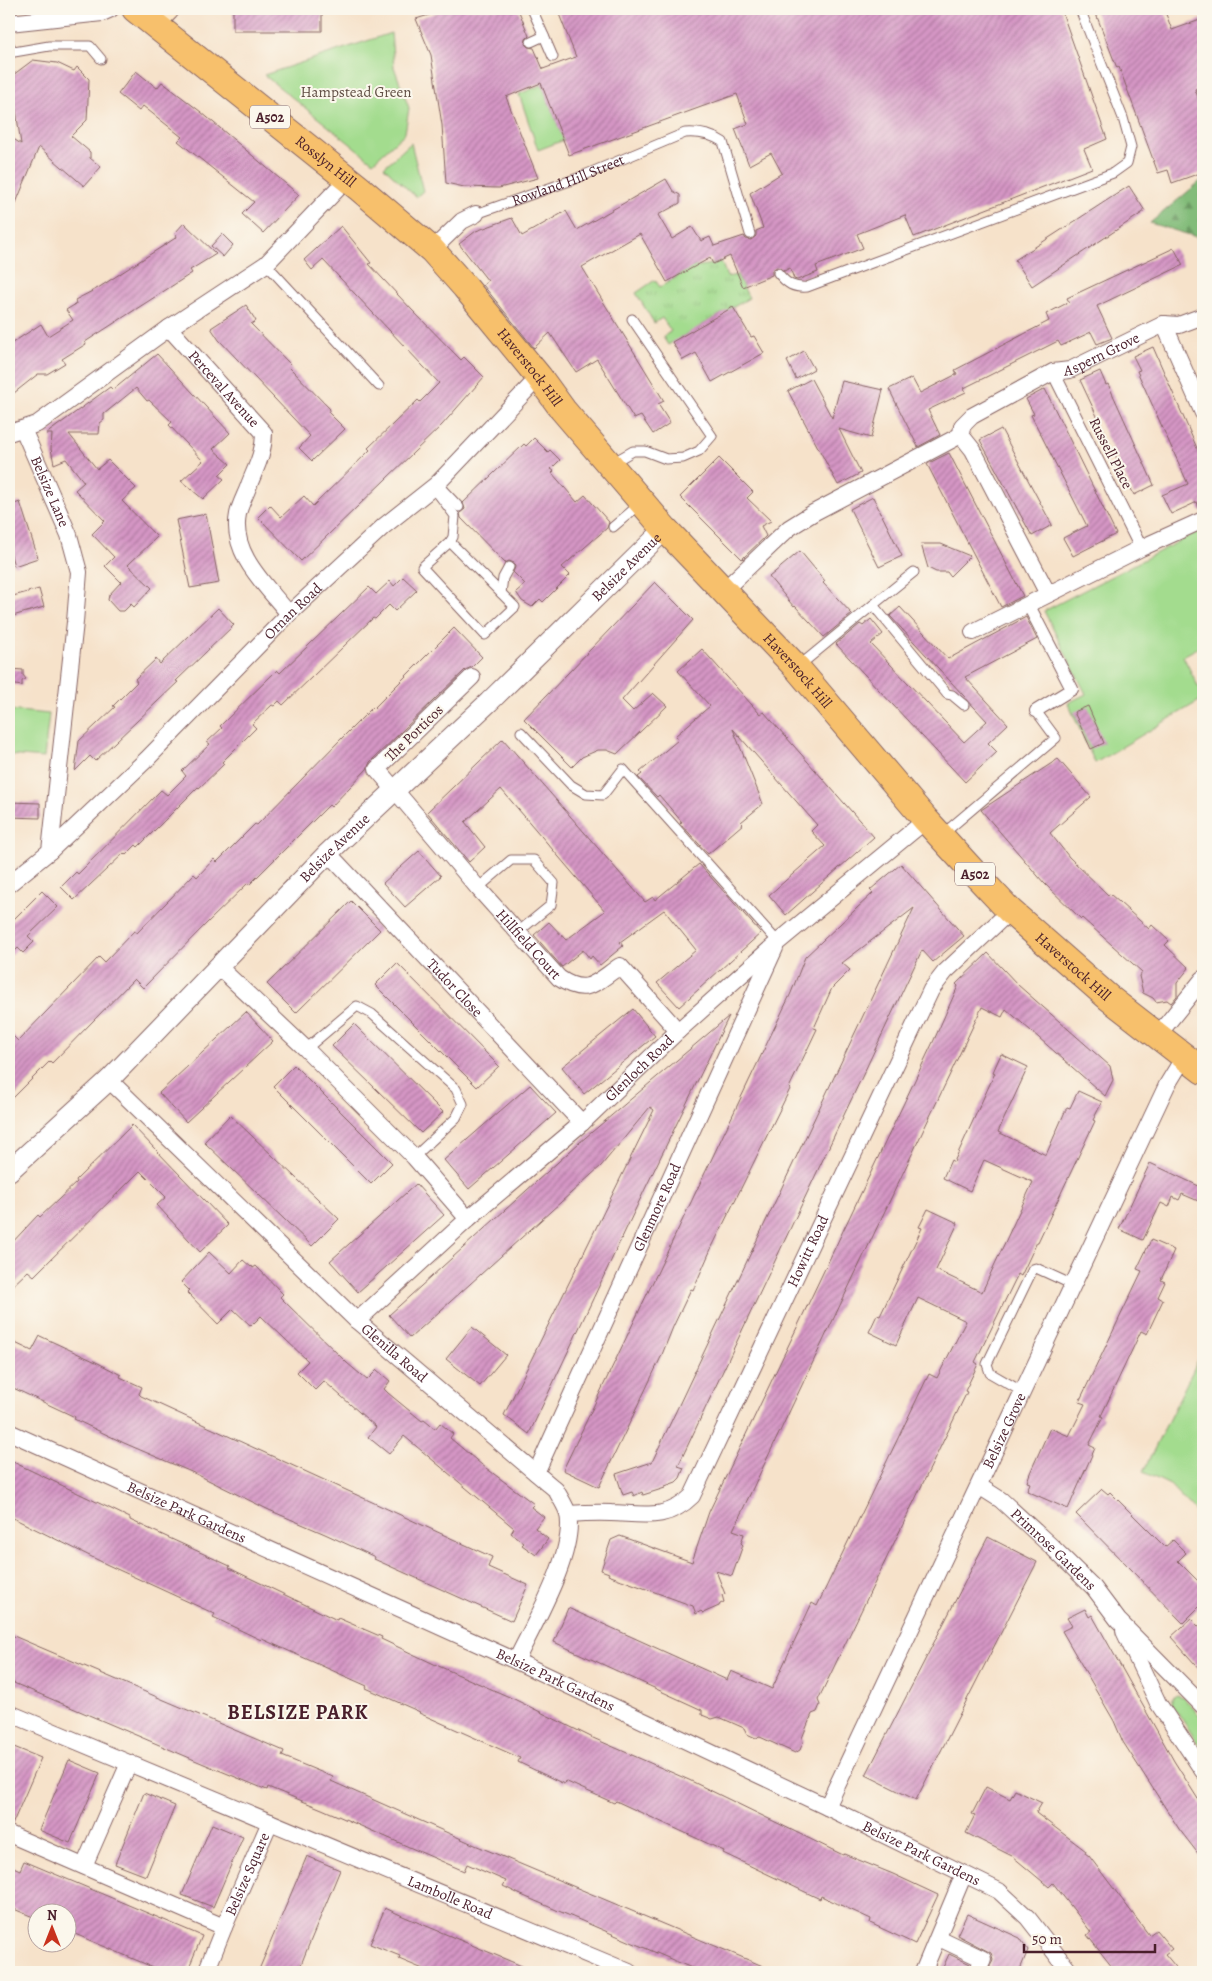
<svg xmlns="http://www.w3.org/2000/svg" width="1212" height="1981" font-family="Alegreya,serif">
	<defs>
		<pattern id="grass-tufts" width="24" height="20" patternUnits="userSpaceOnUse" patternTransform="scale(1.25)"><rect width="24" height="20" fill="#a3dc8e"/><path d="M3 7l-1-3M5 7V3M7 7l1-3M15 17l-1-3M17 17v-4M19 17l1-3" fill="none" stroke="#8ebc7b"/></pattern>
		<pattern id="forest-firs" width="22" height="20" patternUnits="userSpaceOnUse" patternTransform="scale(1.25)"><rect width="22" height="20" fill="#82bc79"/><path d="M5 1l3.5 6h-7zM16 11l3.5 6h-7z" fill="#6c9863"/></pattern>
		<pattern id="building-hatch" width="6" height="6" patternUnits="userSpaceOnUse" patternTransform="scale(1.25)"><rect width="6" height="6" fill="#d596c5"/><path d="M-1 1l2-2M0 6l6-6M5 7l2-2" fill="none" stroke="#af7aa0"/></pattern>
	</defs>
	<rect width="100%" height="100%" fill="#fbf7ec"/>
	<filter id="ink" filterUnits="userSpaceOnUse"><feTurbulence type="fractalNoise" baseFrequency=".02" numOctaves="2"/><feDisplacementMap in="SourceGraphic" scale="10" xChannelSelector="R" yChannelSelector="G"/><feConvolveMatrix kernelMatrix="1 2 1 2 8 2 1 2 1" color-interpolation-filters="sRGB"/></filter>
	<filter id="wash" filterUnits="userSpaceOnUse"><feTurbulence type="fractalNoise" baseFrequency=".0096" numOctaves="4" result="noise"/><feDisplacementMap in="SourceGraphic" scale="20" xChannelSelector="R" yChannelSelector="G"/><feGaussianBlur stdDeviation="1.12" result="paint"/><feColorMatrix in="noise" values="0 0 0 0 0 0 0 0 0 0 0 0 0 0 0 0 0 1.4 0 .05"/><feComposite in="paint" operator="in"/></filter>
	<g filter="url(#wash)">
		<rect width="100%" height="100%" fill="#f6e2ca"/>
		<path fill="url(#grass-tufts)" stroke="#767e5c" d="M721,261L727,277L737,275L749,298L668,345L663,337L671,331L662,318L654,323L636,293L655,280L660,287L693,267L713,264Z"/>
		<path fill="url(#forest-firs)" stroke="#666e52" d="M1203,179V239L1150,223Z"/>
		<path fill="#a3dc8e" stroke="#767e5c" d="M391,33L394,67L409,108L405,133L373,162L264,75Z
			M542,85L564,140L538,150L519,94Z
			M411,143L423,191L416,197L384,167Z
			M1203,529V645L1183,656L1198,686L1203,691L1201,700L1095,763L1068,703L1086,694L1044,611Z
			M9,710L49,714L44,758L9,755Z
			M1203,1350V1520L1170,1485L1143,1472Z
			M1177,1695L1183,1697L1203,1719V1751L1172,1704V1698Z"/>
		<g id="blocks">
			<path fill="url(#building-hatch)" d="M233,9H322V31H233Z
				M448,9H518L529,36L526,39L525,44L528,47L534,48L543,69L576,57L557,9H1061L1107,139L1084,149L1092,168L914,237L905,215L857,234L863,248L816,266L818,272L797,280L794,279L790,268L784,271L777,267L772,270V275L743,287L730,256L713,264L710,258L667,282L640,234L582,267L664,401L658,404L670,423L653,434L641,416L634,419L597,359L576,372L550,333L534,348L483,285L488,281L459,244L476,231L512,218L522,236L566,211L577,230L666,179L673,191L680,195V203L658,215L672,239L692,227L701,241L710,237L714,246L744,236L746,239L751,240L756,236V231L763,228L750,193L782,173L771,153L749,165L735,129L748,124L737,94L569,155L541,83L506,97L538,178L499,188L464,187L446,183L442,125L431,55L416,19Z
				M1094,9H1164L1172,30L1203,19V87L1195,89L1203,112V172L1172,183L1168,170L1158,173L1119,67L1117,68Z
				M33,60L57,63L74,71L77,67L89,79L87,120L71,136L90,152V158L101,167L84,186L39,147L9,220V136L21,144L15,104L9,92V78Z
				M136,71L157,88L162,82L201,112L299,195L263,233L242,214L254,202L178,141L182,137L153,114L143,106L139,111L118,94Z
				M1129,186L1145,211L1032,286L1015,260Z
				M184,223L216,254L190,270L192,273L85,342L86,344L62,359L65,363L47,374H38L9,397V345L41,324L48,336L73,320L66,310L76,304L75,300L98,288L177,237L175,233Z
				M341,226L371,263L369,264L412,310L461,360L464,357L484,377L442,425L301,561L258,517L270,505L281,517L304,496L313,506L370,450L368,448L418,400L420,402L439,383L323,260L312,270L304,260Z
				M222,234L233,245L223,257L211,246Z
				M1174,248L1183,265L1097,306L1112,338L1097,344L1091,332L1061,346L1058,341L964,388L966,392L928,410L940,435L918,447L889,389L912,378L920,393L957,374L955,370L1049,321L1046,314L1069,302L1067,298Z
				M246,305L256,321L251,324L291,365L289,367L330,409L328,412L345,429L312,461L299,448L310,436L219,340L211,328Z
				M733,307L751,337L754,336L764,353L712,382L696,353L683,360L672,342Z
				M1153,347L1203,462V510L1200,511L1197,502L1171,514L1162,495L1188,484L1137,371L1140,370L1133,356Z
				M804,351L814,369L796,379L787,361Z
				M157,354L230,433L213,449L230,464L219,475L224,479L203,499L181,481L203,461L169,425L172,422L149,400L147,401L136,388L104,414V420L100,423L99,434H69L97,469L108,460L136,488L122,501L157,537L128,565L152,588L134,607L131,604L124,611H118L108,600L109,595L121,582L105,566L114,557L92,534L105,521L75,490L84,482L66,459L54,464L51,449L52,434H46L110,387L113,390Z
				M1100,371L1106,385L1108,384L1154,485L1134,495L1080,380Z
				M811,379L832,418L842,381L883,390L871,438L839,429L861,473L838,485L788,391Z
				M1045,389L1116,534L1073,556L1063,538L1087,526L1031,415L1034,414L1026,399Z
				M1001,429L1052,525L1032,536L980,440Z
				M534,438L548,452L550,450L560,460L551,469L554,471L552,473L577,502L585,495L609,522L607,528L562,567L570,575L543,602L540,599L532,607L522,601L516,592L525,584L513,572L515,567L514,563L509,561L505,563L461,518L460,513L465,509L463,503L524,444L526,446Z
				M949,453L1023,596L1001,607L927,464Z
				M719,458L753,492L747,498L771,521L761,526L766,536L742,559L680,497Z
				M873,497L902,556L879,567L850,509Z
				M20,502L38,558L14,566L9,548V506Z
				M206,514L219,583L190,588L176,520Z
				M921,544H941L970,556L950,576L947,572H936L928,568Z
				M800,551L825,581L823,583L852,614L824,637L795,606L794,607L769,577Z
				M403,577L417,590L395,611L389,605L375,619L373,618L283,705L279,701L274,706L272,705L252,724L256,728L222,762L224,764L199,788L198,787L138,847L136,845L126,855L124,853L74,900L61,887L76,872L78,874L161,790L167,795L186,776L182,771L210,744L207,742L222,728L220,726L277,670L280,673L369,587L376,594L390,581L394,586Z
				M655,582L693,620L622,700L633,711L653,693L667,706L617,754L607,750H598L582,757L572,767L524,719Z
				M39,589L44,607L9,617V597Z
				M900,607L948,659L1026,617L1037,639L965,677L1008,724L988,743L997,752L965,782L836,644L860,624L863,626L871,619L883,634L871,644L964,742L987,721L890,616Z
				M218,608L234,625L176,681L178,682L95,761L90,756L75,771L79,741L115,707L113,706L137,682L135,679L156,659L160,664Z
				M454,628L482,657L472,667L465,670L370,762L367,769L331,807L329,805L249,885L248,883L208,922L143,988L134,979L52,1063L50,1061L9,1102V1032L18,1041L99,957L104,962L134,931L137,933L194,874L197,877L214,859L217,862L255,824L257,825L341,739L373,707L374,708Z
				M702,649L760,714L764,712L874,837L786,915L769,895L825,846L811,831L817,825L733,729L763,804L741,822L743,824L708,854L680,823L682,822L659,795L657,797L638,777L642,774L640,772L678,740L675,736L710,706L678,671Z
				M9,669L23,670V675L26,679L22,681V686L9,684Z
				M1088,706L1104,743L1091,749L1074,712Z
				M503,739L645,902L653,897L655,900L699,864L761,933L679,1007L657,983L696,950L664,910L620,942L623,946L600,965L592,956L590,959L583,950L562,967L534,935L549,922L566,940L605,911L501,789L465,822L485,847L469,862L427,812Z
				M1058,759L1091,797L1050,833L1069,857L1108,895L1110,894L1149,929L1152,925L1169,941L1165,945L1189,968L1177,983V996L1171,1003L1167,1000L1156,1002L1153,998L1143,993L1139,976L1142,972L1082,918L1081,919L1044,883L981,810Z
				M9,802L40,803V818L9,817Z
				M419,851L441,876L405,907L383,883Z
				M901,864L964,936L933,962L922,950L678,1466L684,1468L680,1478L676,1482L665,1486V1488L643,1495L642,1492L634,1496L632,1492L623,1495L616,1474L652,1462L914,908L842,963L850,970L832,988L814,1028L817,1029L789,1088L790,1089L711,1249L693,1290L691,1289L673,1327L661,1357L599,1487L563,1470L791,993L805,957L873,893L870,890Z
				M42,891L58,907L28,936L34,942L23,953L18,948L9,957V924Z
				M351,901L380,930L296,1013L267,984Z
				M988,953L1018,985L1110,1066L1113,1080L1105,1096L1006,1009L1002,1017L982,1007L733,1530L744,1534L741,1543L743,1545L732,1576L716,1571L725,1594L722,1595L724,1602L720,1604L719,1606L703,1613L701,1611L696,1614L693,1606L608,1575L609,1573L601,1570L611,1540L620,1536L692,1562L709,1512L934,1040L958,986L956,984Z
				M397,963L499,1066L477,1087L375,985Z
				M633,1009L655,1036L584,1094L562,1067Z
				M246,1012L273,1041L186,1122L159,1093Z
				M729,1016L645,1189L529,1434L504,1415L654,1110L650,1107L601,1166L410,1338L389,1315L579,1143Z
				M354,1024L443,1112L421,1133L332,1046Z
				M1001,1054L1028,1067L998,1132L1046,1155L1067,1107L1070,1108L1078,1091L1102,1102L1093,1120L1095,1121L1038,1242H1037L1021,1276L1018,1274L975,1362L978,1364L965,1391L967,1392L818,1700L820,1705L817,1712L812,1714L802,1738L803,1742L800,1750L795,1753L760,1737L756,1738L747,1734L744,1728L719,1717L712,1719L702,1715V1710L554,1642L568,1608L727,1680L731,1671L772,1689L812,1603L817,1606L929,1374L937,1378L966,1321L918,1298L896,1345L869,1332L877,1315L880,1316L922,1228L919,1227L928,1209L958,1223L936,1270L982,1292L1033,1182L984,1160L970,1191L943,1178L951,1160L954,1162L995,1073L993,1072Z
				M294,1065L392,1163L371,1184L273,1086Z
				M530,1085L556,1113L469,1189L444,1160Z
				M230,1115L339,1219L312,1246L204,1142Z
				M132,1125L228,1225L200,1252L157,1205L166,1197L140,1171L34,1276L28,1271L9,1289V1246L38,1215L40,1217L77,1182L76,1180Z
				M1150,1163L1203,1188V1203L1182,1194L1179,1200L1173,1197L1169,1207L1161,1203L1143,1240L1119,1229Z
				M416,1184L444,1215L358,1292L330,1261Z
				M1151,1240L1174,1250L1161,1280L1165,1282L1158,1297L1163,1300L1147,1334L1141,1331L1101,1416L1103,1417L1089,1445L1095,1448L1068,1509L1027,1491L1030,1483L1027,1482L1030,1473L1050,1428L1069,1436L1085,1404L1079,1402L1142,1271L1137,1269Z
				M209,1252L231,1273L243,1260L251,1267L252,1266L253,1268L256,1266L283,1294L280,1297L347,1363L367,1380L377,1370L390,1381L384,1389L388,1393L422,1421L424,1420L435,1429L440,1423L453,1434L450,1438L482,1465L534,1504L531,1507L544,1517L535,1528L548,1539L536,1555L522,1545L524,1543L511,1533L514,1528L404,1436L389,1454L368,1437L376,1427L324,1381L315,1390L297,1372L308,1361L261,1316L251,1326L233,1309L218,1324L187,1292L189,1290L181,1282Z
				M472,1327L506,1355L480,1386L446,1359Z
				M40,1336L98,1363L121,1375L120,1377L142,1387L139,1394L141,1396L492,1557L488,1567L528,1585L512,1621L374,1559L375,1557L325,1534L269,1510L196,1474L124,1443L74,1419L75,1417L9,1386V1340L32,1351Z
				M9,1460L130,1518V1520L230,1566L229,1568L337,1620L338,1618L382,1637L381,1639L434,1664L514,1699L593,1738L689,1780L843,1855L844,1854L893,1874L938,1895L915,1944L870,1923L871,1919L821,1896L820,1899L723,1853L724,1851L668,1825L616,1801L614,1803L565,1781L564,1784L518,1762L520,1758L419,1713L420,1712L366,1688L367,1686L262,1639L261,1640L213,1617L215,1614L108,1565L9,1516Z
				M1102,1489L1108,1494L1110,1492L1165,1547L1173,1540L1186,1553L1178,1561L1203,1586V1603L1183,1623L1076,1514Z
				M988,1537L1037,1562L916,1800L866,1775Z
				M1085,1609L1089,1617L1092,1615L1174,1761L1203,1807V1860L1179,1829L1123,1742L1114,1721L1062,1631L1072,1626L1067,1618Z
				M1191,1619L1203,1631V1673L1171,1637Z
				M9,1634L284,1751L282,1756L333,1777L331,1781L475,1845L777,1972H701L519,1894L503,1886L506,1881L467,1864L464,1871L322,1809L268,1787L267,1790L204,1764L9,1681Z
				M9,1745L41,1758L12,1825L9,1824Z
				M69,1760L100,1773L70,1843L39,1830Z
				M986,1787L1010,1799L1015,1790L1042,1803L1036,1813L1086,1851L1085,1853L1089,1856L1149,1935L1156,1930L1172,1949L1165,1954L1180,1972H1116L1087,1935L1091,1932L1053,1883L1049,1887L1012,1856L966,1833L975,1815L972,1814Z
				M144,1793L175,1806L146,1876L115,1864Z
				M212,1824L243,1837L213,1907L182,1895Z
				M307,1856L340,1870L308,1947L298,1972H258Z
				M24,1861L202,1936L187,1972H164L68,1931V1914H38V1919L9,1907V1865L20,1870Z
				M385,1908L405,1917L536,1972H430L399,1959L400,1956L370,1944Z
				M967,1914L1020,1938L1028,1950L1019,1972H988L993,1959L991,1953L957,1935Z
				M949,1954L970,1964L967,1972H941Z"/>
		</g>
	</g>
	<g filter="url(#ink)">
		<use href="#blocks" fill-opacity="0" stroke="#866363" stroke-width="1"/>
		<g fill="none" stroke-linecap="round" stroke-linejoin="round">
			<g stroke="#866363" stroke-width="11">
				<g id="service">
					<path d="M544,36L553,57"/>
					<path d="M531,42L544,36L532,9"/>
					<path d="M9,45L14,52L49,46H90L101,59"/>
					<path id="s1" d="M476,214L575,179L685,133C699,132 711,134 723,142L750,234"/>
					<path d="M266,264L379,386"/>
					<path d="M778,273C787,284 793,288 807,287L1113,173L1127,163L1131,147L1123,118L1080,9"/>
					<path d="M612,463L633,451H645L666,459L683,458L699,451L712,436L632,319"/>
					<path d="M439,486L459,507"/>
					<path d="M433,487L455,516L453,537L450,542"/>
					<path d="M613,527L640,504"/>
					<path d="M450,542L515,607L485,635L422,567Z"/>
					<path d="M501,593L503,578L509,567"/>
					<path d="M873,605L914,572"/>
					<path d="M799,666L873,605L947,694L952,695L964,705"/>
					<path d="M521,732L571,785L586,794L603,795L623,769L778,942"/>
					<path d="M943,834L1056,738L1036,711"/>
					<path d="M478,888L511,860H534L554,883L551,905L518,932"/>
					<path d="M306,1049L357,1006L372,1014L456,1089L463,1104L456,1118L414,1157"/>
					<path d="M1023,1392L990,1373L987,1364L1033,1269L1036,1268L1073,1285"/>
				</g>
			</g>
			<g stroke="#866363" stroke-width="14">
				<path id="pedestrian" d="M1053,372L1141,548
					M1028,604L1072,689L1036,711"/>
			</g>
			<g stroke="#866363" stroke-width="18">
				<g id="minor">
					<path d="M9,23L102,13L111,9"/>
					<path d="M432,250L462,221L476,214"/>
					<path d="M1164,324L1203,413"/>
					<path d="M1164,324L1179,325L1203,316"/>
					<path id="s2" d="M169,328L264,433C264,453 256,467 249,485C246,494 240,504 238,514C230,554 267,586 289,614"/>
					<path id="s3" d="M23,429L69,535L79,572L75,622L50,851"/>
					<path d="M9,433L37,424L169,328L266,264L347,179"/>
					<path d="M723,591L789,528L813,513L961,435"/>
					<path id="s4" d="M1048,594L973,450L961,435L962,426L972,416L1053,372L1070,370L1164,324"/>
					<path d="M973,632L1141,548L1203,520"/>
					<path id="s5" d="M472,677L377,769L478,888L559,978C587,997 596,982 620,966L678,1031"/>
					<path id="s6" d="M328,853L582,1123"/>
					<path id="s7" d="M9,884L50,851L147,759L289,614L384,526L437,484L539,377"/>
					<path d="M219,967L306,1049L414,1157L468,1219"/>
					<path d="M1158,1035L1203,979"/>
					<path id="s8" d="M109,1080L357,1321L556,1490C560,1498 566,1506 568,1514C576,1553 533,1625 516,1661"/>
					<path id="s9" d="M357,1321L468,1219L582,1123L678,1031L778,942L926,820"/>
					<path id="s10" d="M9,1432L516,1661L827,1807L999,1891L1028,1918L1070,1972"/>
					<path id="s11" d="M536,1473L775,948"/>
					<path id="s12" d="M979,1486L1001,1500L1052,1547L1094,1588L1118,1620L1203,1706"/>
					<path id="s13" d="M568,1514C582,1513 597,1512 611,1513C643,1514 667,1521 692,1496L931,990L945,972L1010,911"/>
					<path d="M1124,1631L1158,1703L1203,1771"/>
					<path id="s14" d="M9,1713L629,1972"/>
					<path id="s15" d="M827,1807L1167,1085L1184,1057"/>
					<path id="s16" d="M9,1834L224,1927L270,1822"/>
					<path d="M84,1866L129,1763"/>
					<path d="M939,1938L983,1959L977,1972"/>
					<path d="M206,1972L224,1927"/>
					<path d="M923,1972L964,1874"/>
				</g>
			</g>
			<g stroke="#866363" stroke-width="22">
				<g id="tertiary">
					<path id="s17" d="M9,1171L109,1080L328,853L489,702L665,529"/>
				</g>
			</g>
			<g stroke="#866363" stroke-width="26">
				<path id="secondary" d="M153,23L167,9"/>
			</g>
			<g stroke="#866363" stroke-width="28">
				<g id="primary">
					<path id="s18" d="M135,9L359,188L432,250L465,287L539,377L563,410L665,529L797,668L926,820L978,877L1010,911L1109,998L1203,1071"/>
				</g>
			</g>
			<use href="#service" stroke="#fff" stroke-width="9"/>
			<use href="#pedestrian" stroke="#fff" stroke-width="12"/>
			<use href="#minor" stroke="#fff" stroke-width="16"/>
			<use href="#tertiary" stroke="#fff" stroke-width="20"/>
			<use href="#secondary" stroke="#fce6c4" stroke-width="24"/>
			<use href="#primary" stroke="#f7c06c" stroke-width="26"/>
		</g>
	</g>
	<g text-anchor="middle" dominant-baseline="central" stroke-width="4" stroke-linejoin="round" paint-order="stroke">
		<g fill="#fbf7ec" stroke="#7f6065" stroke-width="1">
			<rect x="250" y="105.5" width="40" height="23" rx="4"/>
			<rect x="955" y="862.5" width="40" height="23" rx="4"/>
		</g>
		<g font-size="14" font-weight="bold" fill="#4a1f2b">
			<text x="270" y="117">A502</text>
			<text x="975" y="874">A502</text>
		</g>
		<g font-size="15" fill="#604e44" stroke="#fbf7ec">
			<text x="356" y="92">Hampstead Green</text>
		</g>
		<g font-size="15" fill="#4a1f2b" stroke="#fbf7ec">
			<text stroke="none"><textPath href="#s18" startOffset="244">Rosslyn Hill</textPath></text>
			<text stroke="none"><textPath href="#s1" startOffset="98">Rowland Hill Street</textPath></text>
			<text stroke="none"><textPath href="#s4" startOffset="349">Aspern Grove</textPath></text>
			<text stroke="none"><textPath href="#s18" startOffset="535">Haverstock Hill</textPath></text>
			<text stroke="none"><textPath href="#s2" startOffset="82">Perceval Avenue</textPath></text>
			<text transform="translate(1111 453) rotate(63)">Russell Place</text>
			<text stroke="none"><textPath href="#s3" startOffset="68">Belsize Lane</textPath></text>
			<text stroke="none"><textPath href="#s17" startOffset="864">Belsize Avenue</textPath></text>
			<text stroke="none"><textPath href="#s7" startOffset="394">Ornan Road</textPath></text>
			<text stroke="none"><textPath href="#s18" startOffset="940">Haverstock Hill</textPath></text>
			<text transform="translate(414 733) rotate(-44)">The Porticos</text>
			<text stroke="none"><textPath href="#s17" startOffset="459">Belsize Avenue</textPath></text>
			<text stroke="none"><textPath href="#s5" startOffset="364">Hillfield Court</textPath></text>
			<text stroke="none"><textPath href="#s18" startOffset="1345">Haverstock Hill</textPath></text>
			<text stroke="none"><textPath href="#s6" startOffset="185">Tudor Close</textPath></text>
			<text stroke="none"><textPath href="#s9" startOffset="379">Glenloch Road</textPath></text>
			<text stroke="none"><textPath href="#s11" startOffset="292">Glenmore Road</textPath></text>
			<text stroke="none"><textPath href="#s13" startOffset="400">Howitt Road</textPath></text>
			<text stroke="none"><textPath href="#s8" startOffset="395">Glenilla Road</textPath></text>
			<text stroke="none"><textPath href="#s15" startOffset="416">Belsize Grove</textPath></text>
			<text stroke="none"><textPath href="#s10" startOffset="195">Belsize Park Gardens</textPath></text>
			<text stroke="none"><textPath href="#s12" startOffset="98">Primrose Gardens</textPath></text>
			<text stroke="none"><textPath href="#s10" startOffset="600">Belsize Park Gardens</textPath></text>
			<text stroke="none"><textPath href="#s10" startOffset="1005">Belsize Park Gardens</textPath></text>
			<text stroke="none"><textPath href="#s16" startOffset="292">Belsize Square</textPath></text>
			<text stroke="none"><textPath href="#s14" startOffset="478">Lambolle Road</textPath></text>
		</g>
		<g font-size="20" font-weight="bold" letter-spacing="1" fill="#4a1f2b" stroke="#fbf7ec">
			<text x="298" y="1712">BELSIZE PARK</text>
		</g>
	</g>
	<rect width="1212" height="1981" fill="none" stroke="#fbf7ec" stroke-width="30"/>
	<g transform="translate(52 1928)"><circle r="24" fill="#fbf7ec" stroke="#b4a19f"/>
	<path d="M0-4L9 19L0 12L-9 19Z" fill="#c8321e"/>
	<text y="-8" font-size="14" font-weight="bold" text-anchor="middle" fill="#4a1f2b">N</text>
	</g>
	<path d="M1024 1944v8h131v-8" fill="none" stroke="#4a1f2b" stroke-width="2.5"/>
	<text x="1032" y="1944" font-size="15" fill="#4a1f2b" stroke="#fbf7ec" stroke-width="4" paint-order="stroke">50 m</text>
</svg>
